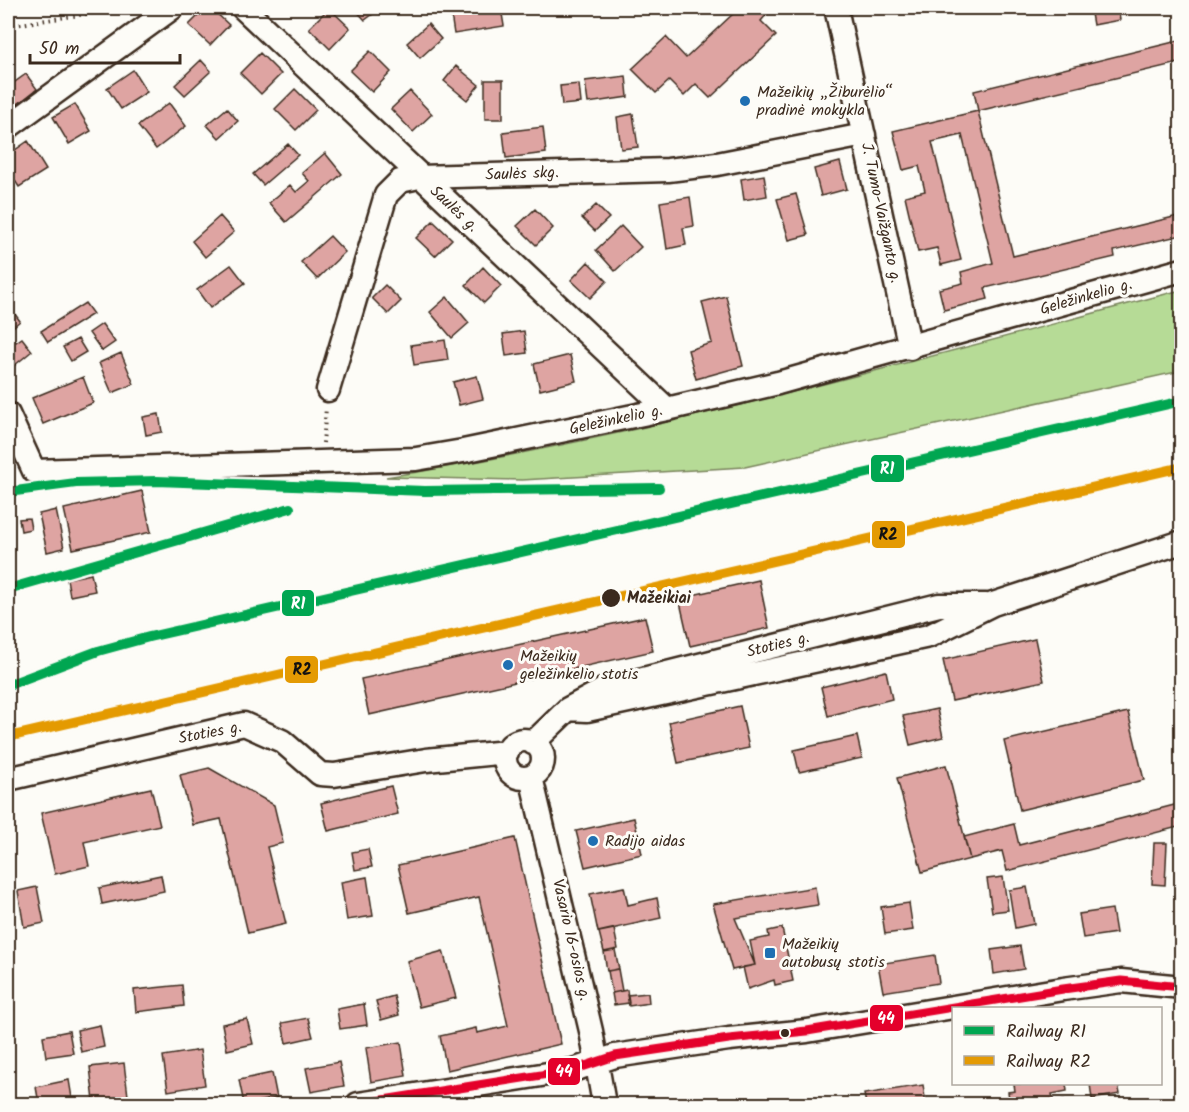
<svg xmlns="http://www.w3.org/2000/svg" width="1189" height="1112" font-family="Kalam,sans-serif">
	<rect width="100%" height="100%" fill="#fdfcf7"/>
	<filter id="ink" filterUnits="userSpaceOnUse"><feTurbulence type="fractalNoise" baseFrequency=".0167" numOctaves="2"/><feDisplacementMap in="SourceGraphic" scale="12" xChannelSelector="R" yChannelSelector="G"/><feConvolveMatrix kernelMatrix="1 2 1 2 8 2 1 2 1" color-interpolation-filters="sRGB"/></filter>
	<g filter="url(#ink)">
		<path fill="#b6db96" stroke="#78825a" stroke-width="1.5" d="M1181,290V371L745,467L522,480L386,477C655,435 919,359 1181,290Z"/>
		<path fill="#dea4a2" stroke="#3b2a1e" stroke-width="1.5" d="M206,8H211L229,25L210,45L189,25Z
			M329,8L350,28L330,49L309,28Z
			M354,8H381L365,20Z
			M450,8H501L504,26L454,34Z
			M731,8H772L761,21L776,36L710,98L696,84L684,96L669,81L656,93L632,69L666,37L686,58L735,12Z
			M1090,8H1118L1120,20L1093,25Z
			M428,24L441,39L420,58L407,43Z
			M1182,40V62L978,111L974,91Z
			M370,51L391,72L372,92L350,71Z
			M260,53L281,74L261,94L240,73Z
			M201,60L211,71L185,95L175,85Z
			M456,66L479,85L467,100L444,81Z
			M133,70L147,92L121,109L107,88Z
			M26,74L37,89L8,112V87Z
			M626,76L628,97L588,103L585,81Z
			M485,80H503V119H485Z
			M579,84L581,103L562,105L560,86Z
			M295,89L316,110L296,130L275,109Z
			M410,91L432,114L413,132L391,109Z
			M169,103L186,126L156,149L138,126Z
			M75,104L91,131L69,144L53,117Z
			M227,108L238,121L219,138L207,125Z
			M978,111L1013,256L1182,215V235L1114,251L1115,257L985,288L988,299L944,310L939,289L963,283L961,272L993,263L962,135L932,142L961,260L941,265L937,248L918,252L905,196L925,191L919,166L903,170L893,131Z
			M633,114L638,147L621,149L617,117Z
			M543,127L546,153L506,158L503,132Z
			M28,141L46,170L19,187L8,170V155Z
			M288,144L298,155L263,185L253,174Z
			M325,153L342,174L286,222L269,203L290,185L296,192L309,181L302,173Z
			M840,162L847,189L821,196L814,169Z
			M764,175L767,196L744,200L741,179Z
			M796,194L808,235L789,240L777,199Z
			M690,197L694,226L683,228L686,245L667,249L660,202Z
			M596,205L609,218L595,231L582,218Z
			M535,209L553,228L536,245L517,226Z
			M220,216L234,232L205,257L192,241Z
			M433,221L452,239L435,256L416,238Z
			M621,226L641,247L615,271L596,250Z
			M330,236L345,252L317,279L301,262Z
			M588,262L607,281L590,298L571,280Z
			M231,265L245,283L210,308L197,290Z
			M483,267L501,286L484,303L466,285Z
			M385,285L401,301L388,314L372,298Z
			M726,296L743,366L696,379L688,350L712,343L702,302Z
			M447,297L469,323L452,338L430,312Z
			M85,303L93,314L48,342L41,331Z
			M8,305L20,321L8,331Z
			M102,324L115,342L102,351L89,333Z
			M524,331L527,353L506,356L503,334Z
			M10,335L16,342L22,338L32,351L15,365L8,356V337Z
			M78,339L86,352L71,361L63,347Z
			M445,340L448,360L414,365L411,345Z
			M121,353L134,384L112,393L99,363Z
			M570,355L576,381L540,390L534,364Z
			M477,376L483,399L459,405L453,382Z
			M83,377L93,403L43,424L32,398Z
			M159,414L162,432L146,435L143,417Z
			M142,491L151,532L73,549L64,509Z
			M56,510L64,548L47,552L39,514Z
			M29,518L31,529L21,531L19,519Z
			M91,574L95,591L70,596L67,579Z
			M759,580L769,628L690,646L679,598Z
			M645,617L653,651L369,715L361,679Z
			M1035,639L1044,681L952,701L943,660Z
			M886,671L892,699L828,716L821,687Z
			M740,706L749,748L678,763L669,722Z
			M937,709L943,737L910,745L903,716Z
			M1128,712L1144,780L1020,810L1004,741Z
			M857,736L862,758L799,772L794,750Z
			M946,765L970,859L922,872L897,778Z
			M209,768L274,805L283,843L267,847L286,924L248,933L221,819L193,825L180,775Z
			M391,786L398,814L328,831L321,803Z
			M151,788L160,825L84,842L89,866L55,874L41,813Z
			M1182,803V826L1007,871L1002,851L970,859L964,837L1014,824L1019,845Z
			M634,818L642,854L585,867L576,831Z
			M515,838L561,1044L447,1070L440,1036L476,1028L477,1033L508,1026L479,897L409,913L398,865Z
			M1154,843H1167L1165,885L1152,884Z
			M368,849L372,867L355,870L352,852Z
			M161,875L164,891L102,904L99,888Z
			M367,877L373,916L347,920L341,882Z
			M1003,877L1008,910L992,912L987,879Z
			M37,887L44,923L24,927L18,891Z
			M624,887L628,905L657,898L661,918L598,932L590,894Z
			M815,887L818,905L735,918L755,965L732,970L713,904Z
			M1027,887L1034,924L1015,928L1009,890Z
			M909,903L913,930L885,934L881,907Z
			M1112,909L1116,933L1083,938L1079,914Z
			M782,928L793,981L775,985L774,980L748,989L743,967L755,965L750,941L769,937L768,931Z
			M614,929L618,949L604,952L599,932Z
			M1020,946L1024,969L994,974L991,950Z
			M615,950L619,969L607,971L604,952Z
			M443,951L456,998L419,1007L407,961Z
			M935,955L939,983L883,992L878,964Z
			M618,969L622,991L612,993L608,971Z
			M182,985L184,1006L136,1012L134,990Z
			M627,990L629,1003L614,1005L612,993Z
			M648,993L649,1003L629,1006L627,995Z
			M394,996L399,1015L381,1020L376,1001Z
			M364,1004L367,1025L340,1029L337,1009Z
			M308,1018L313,1037L286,1043L282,1023Z
			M247,1019L253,1044L227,1050L222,1024Z
			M100,1025L104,1047L81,1052L77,1030Z
			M69,1031L73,1053L46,1057L43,1036Z
			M401,1042L406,1076L371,1082L366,1048Z
			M200,1050L205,1085L168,1091L163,1056Z
			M339,1062L344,1086L311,1092L306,1068Z
			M124,1063L128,1096L94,1101L90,1067Z
			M272,1073L277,1098L244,1104L239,1080Z
			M69,1080L73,1104H39L36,1087Z
			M1014,1084H1066L1067,1091L1052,1094L1054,1103L1064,1101L1065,1104H1010L1008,1092L1015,1091Z
			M1090,1084H1118L1120,1094L1092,1099Z
			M923,1085L926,1104H866L864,1094Z"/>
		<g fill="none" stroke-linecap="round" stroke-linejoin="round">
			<g stroke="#3b2a1e" stroke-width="27">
				<path id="street" d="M243,8L667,409
					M836,8L910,348
					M8,127L172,8
					M328,390L386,195L400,181L419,177L668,170L717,164L864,135
					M8,414L34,471L416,459L463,451L667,409L778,383L1182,270
					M568,709L587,710L929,636L993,604L1182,542
					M505 759a19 19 0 1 1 38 0a19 19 0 1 1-38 0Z
					M533,743L568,709L607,688L939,605H986
					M531,777L591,1031L604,1104
					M8,779L244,724L282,741L320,774L334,775L426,760L507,752
					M358,1104L573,1070L615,1056L729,1039L807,1031L1063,989L1121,981L1182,987"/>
			</g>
			<path stroke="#3b2a1e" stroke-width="4" stroke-dasharray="1.5 4.5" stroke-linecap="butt" d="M8,26L125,8
				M323,443L326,408"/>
			<use href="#street" stroke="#fdfcf7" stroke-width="22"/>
			<g stroke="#fdfcf7" stroke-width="14">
				<path id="bus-1" d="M358,1104L573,1070L615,1056L729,1039L807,1031L1063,989L1121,981L1182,987"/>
			</g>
			<use href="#bus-1" stroke="#e4002b" stroke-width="9"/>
			<g stroke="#fdfcf7" stroke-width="15">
				<path id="rail-1" d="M8,492L76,483L157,481L425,491L659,488
					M8,589L290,508
					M8,685L98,651L149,637L1182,401"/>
			</g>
			<g stroke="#fdfcf7" stroke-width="15">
				<path id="rail-2" d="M8,737L1182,467"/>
			</g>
			<use href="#rail-1" stroke="#00a651" stroke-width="10"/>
			<use href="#rail-2" stroke="#e49a03" stroke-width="10"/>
		</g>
	</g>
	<g fill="#1f6fb2" stroke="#fdfcf7" stroke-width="2">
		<circle cx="745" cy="101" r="6"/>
		<circle cx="508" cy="665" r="6"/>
		<circle cx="593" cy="841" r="6"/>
		<rect x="764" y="947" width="12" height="12" rx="3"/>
	</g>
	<g fill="#3b2a1e" stroke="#fdfcf7" stroke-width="2">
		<circle cx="611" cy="598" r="10"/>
		<circle cx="785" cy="1033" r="5"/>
	</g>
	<g text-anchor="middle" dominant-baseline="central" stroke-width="6" stroke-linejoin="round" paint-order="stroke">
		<g font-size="16" fill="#3b2a1e" stroke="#fdfcf7" text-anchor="start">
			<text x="757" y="92">Mažeikių „Žiburėlio“<tspan x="757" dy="18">pradinė mokykla</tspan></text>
			<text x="520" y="656">Mažeikių<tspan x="520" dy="18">geležinkelio stotis</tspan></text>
			<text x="605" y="841">Radijo aidas</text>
			<text x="782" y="944">Mažeikių<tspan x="782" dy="18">autobusų stotis</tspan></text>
		</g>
		<g font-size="16" fill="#3b2a1e" stroke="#fdfcf7">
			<text transform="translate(522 174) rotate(-2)">Saulės skg.</text>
			<text transform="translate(454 209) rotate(43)">Saulės g.</text>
			<text transform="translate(881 213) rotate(78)">J. Tumo-Vaižganto g.</text>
			<text transform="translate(1086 297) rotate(-16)">Geležinkelio g.</text>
			<text transform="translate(616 420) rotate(-12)">Geležinkelio g.</text>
			<text transform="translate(778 645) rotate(-14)">Stoties g.</text>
			<text transform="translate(210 733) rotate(-11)">Stoties g.</text>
			<text transform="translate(571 940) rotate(77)">Vasario 16-osios g.</text>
		</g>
		<g font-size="16" font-weight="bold" fill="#3b2a1e" stroke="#fdfcf7" text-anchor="start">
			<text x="627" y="598">Mažeikiai</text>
		</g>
	</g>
	<g stroke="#fdfcf7" stroke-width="2">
		<rect x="870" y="454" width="35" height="29" rx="6" fill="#00a651"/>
		<rect x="871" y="520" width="35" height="29" rx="6" fill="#e49a03"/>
		<rect x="281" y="589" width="34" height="28" rx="6" fill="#00a651"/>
		<rect x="284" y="655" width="35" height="29" rx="6" fill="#e49a03"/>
		<rect x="869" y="1004" width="35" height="28" rx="6" fill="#e4002b"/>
		<rect x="547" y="1057" width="34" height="29" rx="6" fill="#e4002b"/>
	</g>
	<g font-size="16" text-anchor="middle" font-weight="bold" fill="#fff">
		<text x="887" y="474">R1</text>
		<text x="298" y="609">R1</text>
		<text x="886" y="1024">44</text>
		<text x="564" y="1077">44</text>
	</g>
	<g font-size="16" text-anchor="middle" font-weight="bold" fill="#111">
		<text x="888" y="540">R2</text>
		<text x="302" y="675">R2</text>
	</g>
	<rect width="1189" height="1112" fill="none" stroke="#fdfcf7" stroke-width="30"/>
	<rect x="15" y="15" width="1159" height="1082" fill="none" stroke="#3b2a1e" stroke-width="2" filter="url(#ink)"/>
	<rect x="952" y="1007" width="210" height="78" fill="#fdfcf7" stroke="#afa8a0" stroke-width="1.5"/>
	<rect x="964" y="1026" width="30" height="9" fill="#00a651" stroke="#afa8a0" stroke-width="1.5"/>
	<text x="1006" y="1037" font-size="18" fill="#3b2a1e">Railway R1</text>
	<rect x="964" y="1056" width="30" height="9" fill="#e49a03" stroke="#afa8a0" stroke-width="1.5"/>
	<text x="1006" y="1067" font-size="18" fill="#3b2a1e">Railway R2</text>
	<path d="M30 54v9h150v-9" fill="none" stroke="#3b2a1e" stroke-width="3"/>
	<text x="39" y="54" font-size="18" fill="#3b2a1e" stroke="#fdfcf7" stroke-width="4.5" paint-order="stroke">50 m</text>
</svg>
